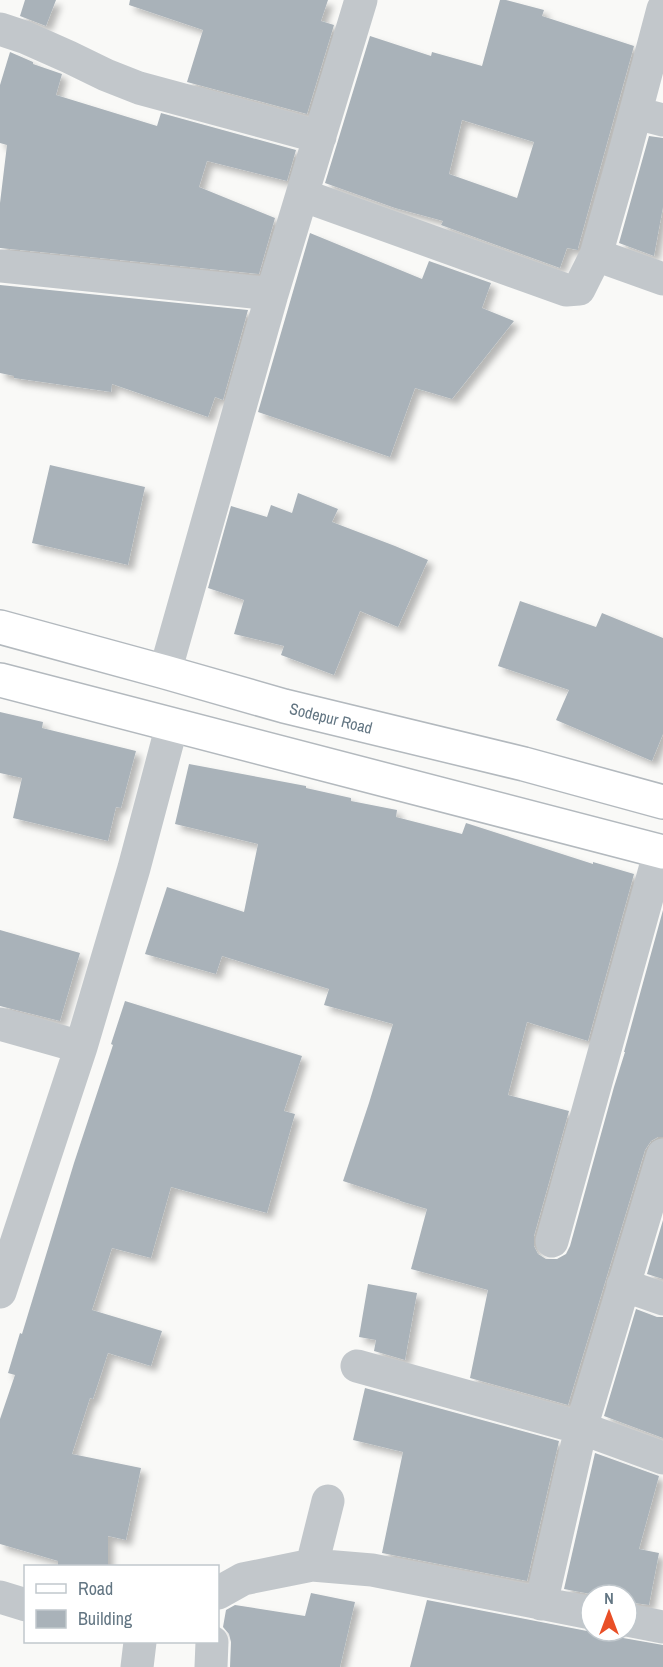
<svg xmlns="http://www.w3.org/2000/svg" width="663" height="1667" font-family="'Archivo Narrow',sans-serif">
	<defs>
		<filter id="shadow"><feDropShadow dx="5.5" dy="5.5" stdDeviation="3" flood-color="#0004"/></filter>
	</defs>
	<rect width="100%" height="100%" fill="#f9f9f7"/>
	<path fill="#a9b2b9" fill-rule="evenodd" filter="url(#shadow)" d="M25,0H56L46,26L20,16Z
		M130,0H328L321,21L334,25L307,114L187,82L203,30L129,5Z
		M500,0H506L544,10L542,16L634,46L578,248V250L567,248L560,268L441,225L443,221L395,208L325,183L370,36L431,56L432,52L482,66ZM462,120L534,142L517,198L449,174Z
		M10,52L33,62V64L62,74L56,95L157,126L161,113L296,150L287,181L207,161L199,187L275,218L259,274L0,248V203L7,145L0,143V85Z
		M649,136L663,138V207L654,256L619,243Z
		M310,233L422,279L429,261L491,283L482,308L514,321L452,399L415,388L390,457L258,412Z
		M0,285L248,310L223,400L215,397L208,417L112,384L111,392L14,378V376L0,373Z
		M50,465L145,487L128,565L32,543Z
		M298,493L338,509L332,522L395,546L428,560L398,627L360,611L334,675L281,655L284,646L234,634L244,600L208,588L231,506L267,517L271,505L292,513Z
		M520,601L596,627L602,613L663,638V734L652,761L556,720L569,690L498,666Z
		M0,712L43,722L42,728L136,751L121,808L116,807L108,841L13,818L22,778L0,773Z
		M189,764L306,786V788L351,798V801L397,810L396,817L462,834L466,823L593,864V862L634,874L588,1041L527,1022L508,1095L569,1111L534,1236V1246L538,1254L546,1259H557L566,1254L570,1246L614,1087L625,1052H624L663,910V1137H658L651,1141L645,1150L568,1405L470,1378L488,1290L411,1269L427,1209L400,1201V1200L343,1181L369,1103L393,1024L324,1005L329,989L222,956L216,974L145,954L167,887L244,912L258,844L175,824Z
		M0,930L80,953L60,1021L0,1006Z
		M125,1001L302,1056L284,1111L295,1114L267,1213L171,1187L151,1258L112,1248L92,1310L162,1331L151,1366L108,1353L93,1399L90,1398L72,1454L141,1468L126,1540L108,1536V1566H58V1561L0,1544V1419L15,1375L8,1373L20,1333L22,1334L74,1163L113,1045L111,1044Z
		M663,1220V1279L647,1274Z
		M368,1284L417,1293L405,1360L374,1351L376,1340L359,1337Z
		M636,1309L657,1317H663V1438L604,1416Z
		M365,1388L559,1441L527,1581L382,1553L403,1452L353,1440Z
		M595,1453L659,1476L639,1549L659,1553L649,1605L627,1602V1595H596L564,1589Z
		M311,1593L355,1602L340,1667H230L231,1642L229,1634L223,1627L226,1610L235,1605L305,1616Z
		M427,1600L587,1631H612L615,1634L623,1638L663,1645V1667H410Z"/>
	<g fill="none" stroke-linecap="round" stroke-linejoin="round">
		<g stroke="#b3b9be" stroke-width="36">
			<path id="primary" d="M0,627L165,672L284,706L524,764L663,802
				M0,680L663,852"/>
		</g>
		<path stroke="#c2c7cb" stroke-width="33" d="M663,9L623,160L596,255L663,279
			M0,29L24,37L69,57L106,75L139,88L320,137
			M636,113L663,120
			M302,195L566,290L579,289L596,255
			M0,266L272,294
			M165,672L272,294L361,0
			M0,1024L81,1047
			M552,1241L660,851
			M623,1285L663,1299
			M0,1292L81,1047L134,868L172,725
			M357,1366L581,1428L663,1458
			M312,1565L328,1501
			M218,1593L243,1579L312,1565L372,1570L591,1613
			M0,1597L26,1605
			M541,1604L581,1428L663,1155
			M627,1620L663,1627
			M137,1667L140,1642
			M211,1667L212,1642"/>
		<use href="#primary" stroke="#fff" stroke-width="33"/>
	</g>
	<g text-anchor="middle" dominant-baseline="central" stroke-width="6" stroke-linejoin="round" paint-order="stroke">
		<g font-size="16" fill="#637683" stroke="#fff">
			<text transform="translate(331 718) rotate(14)">Sodepur Road</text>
		</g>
	</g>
	<rect x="24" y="1565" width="195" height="78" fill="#ffffff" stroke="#c1c8cd" stroke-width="1.5"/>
	<rect x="36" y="1584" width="30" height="9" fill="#ffffff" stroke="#c1c8cd" stroke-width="1.5"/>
	<text x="78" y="1595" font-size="18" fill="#637683">Road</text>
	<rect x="36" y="1610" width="30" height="18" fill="#a9b2b9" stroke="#c1c8cd" stroke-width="1.5"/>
	<text x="78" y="1625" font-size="18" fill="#637683">Building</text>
	<g transform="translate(609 1613)"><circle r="28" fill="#ffffff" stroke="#c1c8cd" stroke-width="1.5"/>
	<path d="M0-4.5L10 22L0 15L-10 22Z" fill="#e94f27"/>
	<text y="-9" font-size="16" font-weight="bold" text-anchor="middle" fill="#637683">N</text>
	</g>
</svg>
